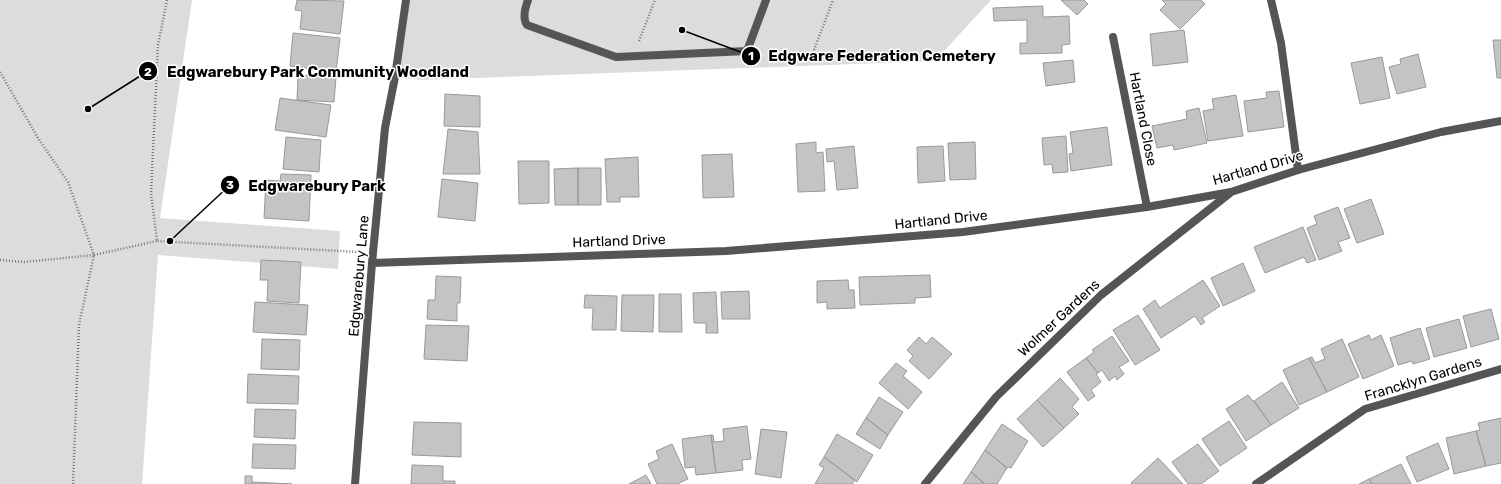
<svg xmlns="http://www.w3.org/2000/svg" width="1501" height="484" font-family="Rubik,sans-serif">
	<rect width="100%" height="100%" fill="#fff"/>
	<path fill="#dcdcdc" d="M0,0H192L160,218L340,231L338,269L158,255L142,484H0Z
		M406,0H991L935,61L421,80L395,77Z"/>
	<path fill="#c4c4c4" stroke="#999" d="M297,0L344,1L340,34L300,29L302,11L295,10Z
		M1061,0H1084L1088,4L1077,15Z
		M1162,0H1201L1205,4L1180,29L1160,10L1166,4Z
		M1043,6V17L1069,16L1070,44L1062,45V53L1020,54V43H1027V20L994,21L993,8Z
		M1184,30L1188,62L1153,66L1150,34Z
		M293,33L340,38L336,72L290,66Z
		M1493,40H1501V78H1497Z
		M1418,54L1426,87L1397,94L1389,67L1401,64L1400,59Z
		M1382,57L1390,98L1360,104L1351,63Z
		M1073,60L1075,82L1046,86L1043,63Z
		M298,75L336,77L334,102L297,100Z
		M1279,91L1284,127L1248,132L1244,101L1267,98L1266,92Z
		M445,94L480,96V127L444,126Z
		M1236,95L1243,136L1208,141L1203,111L1214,109L1212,99Z
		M280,98L331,105L326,137L275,130Z
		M1199,108L1207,143L1174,150L1173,145L1157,148L1152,126L1187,119L1186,111Z
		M1107,127L1112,165L1071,171L1069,154L1073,153L1070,132Z
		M448,129L478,132L480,174H443Z
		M1066,136L1068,172L1053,173L1052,164L1044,165L1042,138Z
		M286,137L321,140L319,172L283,169Z
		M816,142V153L823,152L825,191L798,192L796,144Z
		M975,142L976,179L950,180L948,143Z
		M854,146L858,188L837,190L834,161L827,162L826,149Z
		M943,146L945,181L918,183L917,147Z
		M732,154L734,197L703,198L702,155Z
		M638,157L639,197H620V202H607L605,159Z
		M518,161H549V203L519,204Z
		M578,168H601V205H578Z
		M578,168V205H555L554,169Z
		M281,174L311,175L309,221L264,218L266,180L280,181Z
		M442,179L478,183L475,221L438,217Z
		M1371,199L1384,234L1357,243L1344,209Z
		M1338,207L1350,238L1338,242L1342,251L1319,260L1307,228L1317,224L1314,216Z
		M1303,227L1316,260L1307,263L1304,257L1265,273L1254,247Z
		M261,260L301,262L299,303L267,301L268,280H260Z
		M1243,263L1255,291L1223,306L1211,278Z
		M930,275L931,297L915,298V303L860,305L859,277Z
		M436,276L461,277L460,303H457V321L427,319L428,300H435Z
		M848,280L849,290H854L855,308L827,309V302L817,303V281Z
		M1203,280L1220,306L1202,318L1205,322L1201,325L1195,316L1161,338L1143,309L1155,300L1160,308Z
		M749,291L750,319H722L721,292Z
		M716,292L718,333H706V323H694L693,293Z
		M659,294H681L682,332H659Z
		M585,295L617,296L616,330H592L593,308H584Z
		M622,295H654L653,332L621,331Z
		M255,302L308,305L306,335L253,332Z
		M1491,309L1499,339L1471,347L1463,316Z
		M1138,315L1160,350L1135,365L1113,330Z
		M1459,319L1467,348L1434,357L1426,328Z
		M426,325L469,326L467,361L424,359Z
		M1420,328L1430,359L1413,364L1412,361L1398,365L1390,338Z
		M1369,335L1371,340L1381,335L1394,366L1363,379L1348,344Z
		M1112,336L1129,361L1119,367L1124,374L1117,380L1115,376L1109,381L1102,370L1098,373L1086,358L1094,352L1092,350Z
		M919,337L926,344L932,337L952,354L929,379L909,361L913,356L907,350Z
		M262,339L300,340L299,370L261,369Z
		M1342,339L1359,377L1327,392L1309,358L1312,357L1315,363L1325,359L1321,349Z
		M1086,358L1098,373L1096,374L1101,382L1091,390L1095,396L1088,401L1067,372Z
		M1309,358L1327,392L1299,405L1283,370Z
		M896,363L907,371L903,376L922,392L908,409L879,383Z
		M248,374L299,376L298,404L247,403Z
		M1060,378L1079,399L1072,407L1079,414L1064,428L1037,400Z
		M1282,382L1299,408L1271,425L1254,401Z
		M1248,395L1253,401H1254L1271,425L1246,441L1226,409Z
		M879,397L903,412L888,435L866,418Z
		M1037,400L1064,428L1043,447L1017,419Z
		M255,409L296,410L295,439L254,437Z
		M866,418L888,435L880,449L856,434Z
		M1501,418V463L1486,466L1476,431L1480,430L1478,423Z
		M1229,421L1247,448L1220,466L1202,439Z
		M414,422L461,423V457L412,455Z
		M1002,424L1028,441L1011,468L1008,467L1007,468L985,450Z
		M747,426L751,459L742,460L743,470L716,473L711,435H713L714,442L724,441L723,429Z
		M761,429L787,432L781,478L755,474Z
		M1476,431L1486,466L1454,474L1446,438Z
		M837,434L873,455L857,482L824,457Z
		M711,435L716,473L696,475L695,467L685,468L682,439Z
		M1438,443L1449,469L1417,482L1406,457Z
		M253,444L296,445L295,469L252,468Z
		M672,444L688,479L677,484H657L648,464L659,459L656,451Z
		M1198,444L1219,471L1201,484H1188L1172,462Z
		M985,450L1007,468L997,484H985L971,472Z
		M824,457L855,480L852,484H815L824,468L819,465Z
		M1158,458L1183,484H1132L1131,483Z
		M1401,464L1411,484H1372L1369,479Z
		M412,465L443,466V481H455V484H411Z
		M971,472L985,484H963Z
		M646,475L651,484H629Z
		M245,476H252V482L292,484H245Z
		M1369,479L1372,484H1359Z"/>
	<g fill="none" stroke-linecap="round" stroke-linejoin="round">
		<path stroke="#777" stroke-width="2.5" stroke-dasharray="1 2" stroke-linecap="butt" d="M167,0L158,45L151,193L157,241L358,252
			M639,41L655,0
			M814,50L833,0
			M0,72L38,138L68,182L94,255L157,241
			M0,260L24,262L94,255L79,325L73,484"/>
		<path stroke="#555" stroke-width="8" d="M528,0C525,8 522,18 527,25L616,57L747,51L766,0
			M1271,0L1281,43L1298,170"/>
		<path stroke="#555" stroke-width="8" d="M1113,37L1147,207
			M372,263L726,251L963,232L1147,207L1231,192L1298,170L1441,132L1501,121
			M355,484L372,263L385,128L395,77L406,0
			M925,484L996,397L1101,295L1230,193
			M1256,484L1365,409L1501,369"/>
	</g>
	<g text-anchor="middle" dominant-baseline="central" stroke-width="3" stroke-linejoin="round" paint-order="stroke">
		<g font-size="14" fill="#000" stroke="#fff">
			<text transform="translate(1143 119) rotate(79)">Hartland Close</text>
			<text transform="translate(1258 168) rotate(-16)">Hartland Drive</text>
			<text transform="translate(941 220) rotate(-6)">Hartland Drive</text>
			<text transform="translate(619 241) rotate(-2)">Hartland Drive</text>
			<text transform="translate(359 276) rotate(-85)">Edgwarebury Lane</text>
			<text transform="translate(1059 318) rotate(-43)">Wolmer Gardens</text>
			<text transform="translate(1423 379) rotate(-17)">Francklyn Gardens</text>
		</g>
	</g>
	<path fill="none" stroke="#000" stroke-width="1.5" d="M682 30L751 56M88 109L148 71M170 241L230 185"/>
	<g fill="#000" stroke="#fff" stroke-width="1.5">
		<circle cx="682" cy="30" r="4"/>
		<circle cx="88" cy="109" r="4"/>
		<circle cx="170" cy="241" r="4"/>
		<circle cx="751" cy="56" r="10"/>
		<circle cx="148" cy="71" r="10"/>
		<circle cx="230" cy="185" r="10"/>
	</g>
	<g font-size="12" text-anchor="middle" font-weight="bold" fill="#fff">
		<text x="751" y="60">1</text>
		<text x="148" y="76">2</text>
		<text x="230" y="189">3</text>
	</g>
	<g font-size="15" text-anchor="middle" font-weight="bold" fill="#000" stroke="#fff" stroke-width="3" stroke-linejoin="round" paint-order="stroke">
		<text x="882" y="61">Edgware Federation Cemetery</text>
		<text x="318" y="77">Edgwarebury Park Community Woodland</text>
		<text x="317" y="191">Edgwarebury Park</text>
	</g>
</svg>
